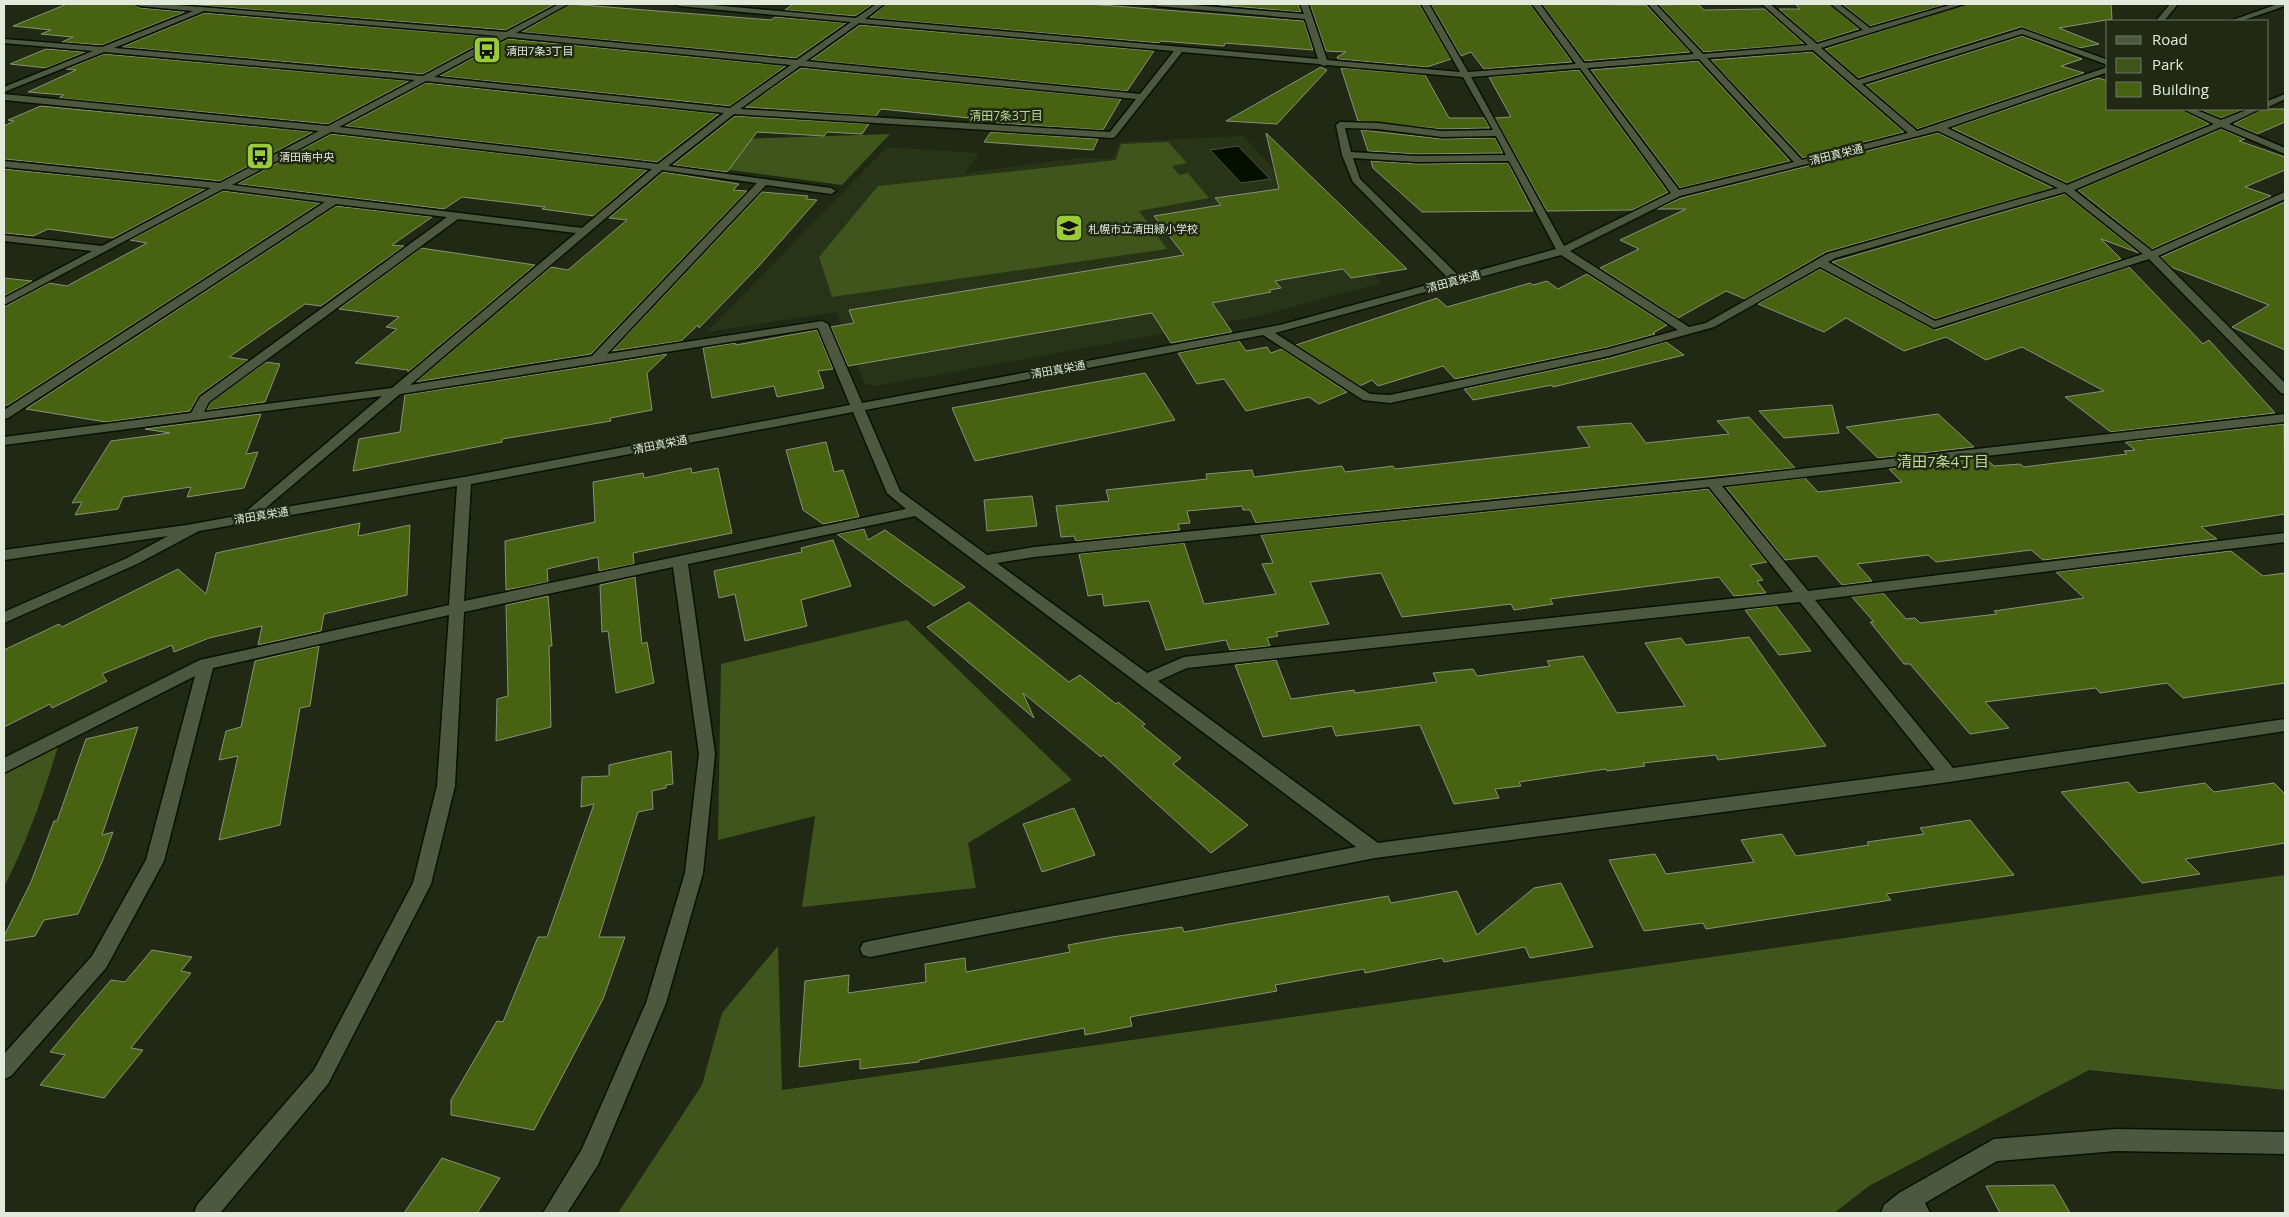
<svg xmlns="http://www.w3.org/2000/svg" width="2289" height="1217" font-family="'Open Sans','Noto Sans JP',sans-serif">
	<rect width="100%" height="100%" fill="#212914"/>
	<path fill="#283317" d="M1243,136L1381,283L1259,316L876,386L865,384L836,312L707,332L887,147L979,153L965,173L1078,158L1112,159L1121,142Z"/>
	<path fill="#40551c" d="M890,134L842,185L686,164L709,140Z
		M1168,142L1187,163L1172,166L1179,175L1188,173L1209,198L1139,211L1167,249L832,297L819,257L878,186L1116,160L1121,144Z
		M907,620L1072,780L968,843L976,888L802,907L815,816L718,840L721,664Z
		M59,743C44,793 28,840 4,887V771Z
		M2285,875V1090L2089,1070L1869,1186L1834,1213H618L702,1085L722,1013L778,946L782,1090Z"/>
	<path fill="#060e00" stroke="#485042" d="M1238,146L1270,179L1241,183L1210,150Z"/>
	<path fill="#476211" stroke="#879179" d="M67,4H134L140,8L185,12L102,45L62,42L73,37L41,34L51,30L13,26Z
		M184,4H555L506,30Z
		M570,4L771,20L775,17L846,23L796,58L522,32Z
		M793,4H873L855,16L785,10Z
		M886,4H1089L1304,21L1313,50L1225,43L1224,46L1161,41L1159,43L870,18Z
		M1219,4H1298L1301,12L1219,5Z
		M1310,4H1419L1451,59L1427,67L1338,59L1337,57L1346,52L1326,51Z
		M1431,4H1530L1572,62L1484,69L1471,52L1461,56Z
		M1542,4L1646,5L1690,52L1585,61Z
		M1698,4L1704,10L1765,9L1804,44L1704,52L1659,5Z
		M1795,4H1829L1859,29L1817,42L1779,9H1800Z
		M1842,4H1947L1870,26Z
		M1966,4H2111L2112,19L2059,28L2099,44L2079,48L2021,27L1858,78L1825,49Z
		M204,13L492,37L423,74L122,47Z
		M860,25L1154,51L1127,91L811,60Z
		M2022,36L2082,59L2061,66L2084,73L1917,129L1866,85Z
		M508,39L786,66L730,106L440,76Z
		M46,49L85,52L47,68L10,64Z
		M1812,52L1904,132L1803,158L1711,60Z
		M104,54L409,81L328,124L59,98L64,95L28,92L76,70L66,69Z
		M1698,61L1790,161L1680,188L1591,70Z
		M1321,67L1327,70L1277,124L1226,121Z
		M801,68L1121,99L1103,130L996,123L998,121L881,109L876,116L745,107Z
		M1341,68L1425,75L1449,118H1484L1490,128L1442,129L1358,121Z
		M1579,70L1668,192L1633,210L1547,211L1495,118L1511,117L1489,77Z
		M2098,78L2108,81V109H2181L2209,124L2067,183L1952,128Z
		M426,83L719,114L657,162L345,126Z
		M41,106L313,132L220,181L4,159V126L14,121L8,120Z
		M2198,109H2245L2221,118Z
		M2262,109H2285V122L2257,134L2234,124Z
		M735,116L869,124L862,134L827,132L824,136L757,132L727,172L673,165Z
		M2221,129L2245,139L2239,141L2285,157V170L2245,187L2271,196L2152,249L2078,190Z
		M1361,130L1442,139L1495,138L1503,153L1417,154L1368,151Z
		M991,132L1098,139L1093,150L984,142Z
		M1266,133L1407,269L1351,278L1343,269L1275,281L1281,288L1269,290L1271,292L1212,303L1232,332L1171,343L1152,313L848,366L831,327L854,323L849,310L1184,255L1154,216L1221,205L1215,198L1279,189Z
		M1938,133L2053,188L1826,252L1745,299L1726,291L1678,318L1600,268L1639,249L1620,240L1686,209H1657L1681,198Z
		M331,134L647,170L594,216L542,209L545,207L462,197L444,209L238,184Z
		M1371,161L1417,164L1508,163L1533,211L1422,212L1373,168Z
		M4,169L205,189L113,238L48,229L33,236L4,233Z
		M663,172L739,184L733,190L747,191L591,354L416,382L551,267L568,270L627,220L609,218Z
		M223,191L320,203L8,405H4V307L49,283L67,286L147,243L130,240Z
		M762,192L808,196L806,199L817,200L758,267L699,328L698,325L681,341L612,351Z
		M2065,194L2139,253L2101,239L2121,259L1935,319L1832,262Z
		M2285,202V350L2232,327L2269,305L2171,267L2161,257Z
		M336,206L432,217L392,245L404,246L321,306L305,304L229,357L248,360L199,395L190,411L106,422L26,409Z
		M421,248L535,265L408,372V370L355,363L397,329L386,327L399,317L339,309Z
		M2129,267L2203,344L2209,340L2275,413L2111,432L2065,397L2104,391L2022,347L1986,360L1946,337L1904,351L1846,318L1824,332L1758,304L1820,269L1935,330Z
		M1587,274L1667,325L1653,333L1655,334L1608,347L1455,379L1443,366L1378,386L1372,380L1360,386L1296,345L1437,298L1447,307L1530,283L1533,285L1547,281L1558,289Z
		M4,278L32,281L4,296Z
		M817,330L833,369L818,371L824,388L777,397L774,386L712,398L703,348L735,343L736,345Z
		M1239,341L1246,351L1267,347L1271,353L1282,349L1347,392L1319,404L1309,397L1246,411L1224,379L1197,384L1178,353Z
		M1666,342L1684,355L1553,387L1552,385L1473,400L1464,389L1610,358Z
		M667,354L647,373L652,410L610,418L611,421L502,439V442L353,471L359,439L400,432L405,395Z
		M266,362L280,364L265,402L207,410L210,403Z
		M1145,373L1175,420L975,461L952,408Z
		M1832,405L1839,433L1784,438L1759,411Z
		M261,414L246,454L258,452L244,488L187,497L191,487L123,497L118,509L75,515L82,502L72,503L111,441L170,433L145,429Z
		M1938,414L1974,447L1878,458L1846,427Z
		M1749,417L1795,468L1256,523L1250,510H1243L1242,506L1187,511L1190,523L1178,524L1180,530L1076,541L1074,536L1061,537L1056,506L1109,501L1106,490L1207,479L1206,474L1252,470L1254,477L1342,466L1345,472L1393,466L1395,469L1590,447L1577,427L1631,423L1646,443L1729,434L1717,421Z
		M2284,424L2285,514L2201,527L2217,539L2043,560L2031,550L1936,562L1928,555L1857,564L1872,581L1842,585L1817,556L1785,560L1726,487L1805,478L1818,492L1835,490L1902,482L1889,469L1985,458L1994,466L2020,464L2024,467L2127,454L2124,451L2135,450L2125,442Z
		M826,442L834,472L843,470L859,517L823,524L803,510L786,450Z
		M691,468L692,473L718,468L732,533L633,553L634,564L599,571L598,557L547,569L548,582L506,590L505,541L595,522L593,482L643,473L644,478Z
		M1708,489L1767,562L1750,565L1763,580L1757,581L1766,593L1734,596L1719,577L1550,599L1553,604L1514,610L1511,604L1402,617L1381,573L1310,582L1329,624L1276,632L1278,636L1267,638L1270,646L1230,650L1226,640L1166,650L1149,601L1104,606L1102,594L1088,596L1079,554L1184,543L1204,604L1276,594L1262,564L1273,563L1261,535Z
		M1032,496L1037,526L987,531L984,500Z
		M360,523L358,536L410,525L407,595L324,614L321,631L258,645L262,626L209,638L174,652L172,645L102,674L107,681L52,708L50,704L4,727V650L59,624L62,627L178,569L206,594L216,553Z
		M864,529L868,540L885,530L965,587L934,606L837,534Z
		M833,540L851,586L801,600L807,626L745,641L735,594L719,598L714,571L802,552L801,548Z
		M2231,551L2263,576L2285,573V683L2183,698L2167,683L2100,693L2096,688L1985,702L2009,728L1970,734L1910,664H1904L1870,622H1874L1852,597L1883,593L1906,619L1915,618L1920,623L1997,614L1994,611L2084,598L2056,572Z
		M635,577L642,644L647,642L654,683L616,693L608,631L602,632L600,585Z
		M548,596L552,646H549L551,727L496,741L497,699L508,696L506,605Z
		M969,602L1069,682L1080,675L1116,704L1118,702L1145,724L1142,726L1181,758L1173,764L1248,825L1211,853L1103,755L1101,757L1023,693L1034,718L927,627Z
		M1776,606L1811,651L1779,655L1745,610Z
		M1749,637L1826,746L1718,760L1716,755L1643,763L1645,766L1607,771L1606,769L1519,782L1521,786L1495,789L1499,798L1454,804L1420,725L1336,736L1332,726L1263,737L1235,665L1276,660L1291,699L1354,690L1355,693L1437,682L1433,673L1473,669L1477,676L1550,666L1547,661L1583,656L1617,713L1685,706L1645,643L1681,638L1686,645Z
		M319,646L310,706L300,708L280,825L219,840L238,756L219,760L226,731L241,727L255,661Z
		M138,727L102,835L113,832L102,862L78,914L44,920L35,936L4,941V936L31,882L54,821H57L86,739Z
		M671,751L673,784L666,785V788L652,791L653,809L638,812L599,937H625L603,999L534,1130L451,1115V1100L497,1021L503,1022L538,937H547L594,804L581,807L582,777L609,776V765Z
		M2128,782L2138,793L2205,783L2214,792L2274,783L2285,794V843L2185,859L2200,874L2142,883L2061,792Z
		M1074,808L1095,855L1042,872L1023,824Z
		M1970,820L2014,875L1886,894L1891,900L1706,929L1703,923L1644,931L1609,860L1655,854L1666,874L1754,862L1741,840L1782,834L1796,856L1869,845L1867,842L1924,834L1920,828Z
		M1561,883L1593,947L1530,958L1525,947L1444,962L1442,958L1365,973L1364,969L1275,985L1277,991L1130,1017L1132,1026L1085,1035L1084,1028L919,1060V1062L860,1069V1059L799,1067L805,981L849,975L848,993L926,982L925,964L965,958L966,972L1070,952L1068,945L1112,937L1182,927L1184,932L1388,896L1391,903L1457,891L1477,935L1534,888Z
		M152,950L192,957L181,971L191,973L131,1048L143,1050L104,1098L40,1085L65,1055L50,1052L111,980L125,982Z
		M442,1158L500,1178L477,1213H404Z
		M2054,1185L2070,1213H2000L1986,1186Z"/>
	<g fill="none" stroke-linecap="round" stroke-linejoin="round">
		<g stroke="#0a1101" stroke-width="3">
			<path id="minor" d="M136,4H164L506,32L559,4H568L516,33L797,60L851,22L679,6L675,4H701L856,18L876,4H884L865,19L1318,59L1305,19L1157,6L1153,4H1180L1304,14L1300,4H1308L1327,60L1460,72L1421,4H1429L1468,72L1576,64L1532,4H1540L1584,63L1694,54L1648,4H1656L1703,54L1808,45L1762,4H1770L1817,44L1863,30L1831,4H1839L1870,28L1953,4H1964L1821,48L1858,80L2022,29L2108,60V65L2022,34L1862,84L1917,131L2108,67V72L1947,128L2067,185L2214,124L2183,109H2194L2221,120L2249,109H2260L2229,124L2285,148V154L2221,127L2074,190L2152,251L2285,192V199L2158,256L2285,383V394L2281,393L2149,259L1934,328L1820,267L1714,327L1609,356L1390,403L1363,400L1263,335L865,410L900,491L987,555L1034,547L1712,479L2285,414V422L1722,486L1808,591L2285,533V542L1815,600L1953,768L2285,719V731L1949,782L1375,858L870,957L863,955L860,949L863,943L870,941L1356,847L915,516L688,564L715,754L703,873L666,1003L598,1165L567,1213H543L582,1149L646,1003L685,873L699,754L673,567L464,612L455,786L431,884L328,1084L220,1213H194L197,1205L314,1070L413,883L437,786L449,615L213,668L164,861L106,968L11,1076L4,1079V1054L92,956L146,860L195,676L4,773V758L200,660L449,605L457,486L199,531L137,564L4,623V612L127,558L168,536L4,560V550L187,525L242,515L382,396L4,445V437L191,413L200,397L447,217L336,204L8,418L4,419V410L325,202L223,189L4,305V298L92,251L4,241V235L102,246L211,188L4,167V161L220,183L319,131L4,100V94L328,126L415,80L104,52L4,92V87L93,51L4,43V39L102,47L193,11L140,6ZM204,11L498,36L423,76L114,48ZM859,23L1174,51L1140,94L806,61ZM508,37L791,65L730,108L434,77ZM1813,50L1908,133L1802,160L1707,58ZM1182,52L1320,64L1324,66L1327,65L1463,77L1493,130L1442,131L1378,123L1340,122L1336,125L1342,155L1353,182L1449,279L1280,325L862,403L828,324L822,321L607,354L766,185L831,194L836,191L831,188L668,166L734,114L1112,138L1115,137ZM1699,59L1794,162L1679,190L1587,68ZM800,66L1136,99L1110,132L740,109ZM1580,68L1671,193L1564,246L1471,77ZM426,81L724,113L658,164L339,127ZM1345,128L1378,129L1442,137L1496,136L1506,155L1417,156L1351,152ZM1938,131L2058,188L1827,254L1706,323L1689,327L1570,251L1680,196ZM331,132L652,169L582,228L232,185ZM1353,158L1417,162L1509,161L1556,249L1459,276L1360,179ZM662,170L757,183L592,356L410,385ZM2065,192L2143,254L1935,321L1828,262L1835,258ZM458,219L576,233L392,388L204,412L209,402ZM1561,255L1678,330L1608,349L1390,395L1370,394L1275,333ZM818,328L850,405L464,477L262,511L400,394ZM853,412L887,493L906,509L464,601L471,484ZM1709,487L1793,592L1184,657L1147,673L997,563L1034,557ZM1800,602L1935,770L1378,843L1158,681L1187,668Z
				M2170,4H2178L2164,21H2156Z
				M2278,4H2285V6L2241,21H2230Z
				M2285,94V99L2268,107V101Z
				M2116,1129L2285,1132V1154L2116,1151L1997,1161L1925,1203L1930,1213H1881L1884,1205L1899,1193L1994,1139Z"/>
		</g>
		<use href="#minor" fill="#4e5841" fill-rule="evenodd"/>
	</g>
	<defs>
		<g id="bus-square" transform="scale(1.4375)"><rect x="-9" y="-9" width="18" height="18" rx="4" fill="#99cb36" stroke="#212914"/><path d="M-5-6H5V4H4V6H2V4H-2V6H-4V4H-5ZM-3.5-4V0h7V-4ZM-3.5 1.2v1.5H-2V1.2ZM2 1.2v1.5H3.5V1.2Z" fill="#111"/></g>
		<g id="school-square" transform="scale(1.4375)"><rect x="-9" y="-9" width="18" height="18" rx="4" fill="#99cb36" stroke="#212914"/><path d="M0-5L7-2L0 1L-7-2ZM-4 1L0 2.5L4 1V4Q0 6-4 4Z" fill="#111"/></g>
	</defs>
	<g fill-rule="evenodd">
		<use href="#bus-square" x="487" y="50"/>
		<use href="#bus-square" x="260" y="156"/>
		<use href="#school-square" x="1069" y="228"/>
	</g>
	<g text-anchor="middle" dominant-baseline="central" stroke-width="5" stroke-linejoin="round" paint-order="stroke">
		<g font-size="11" fill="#e3eadc" stroke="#212914" text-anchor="start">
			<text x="506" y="50">清田7条3丁目</text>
			<text x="279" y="156">清田南中央</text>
			<text x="1088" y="228">札幌市立清田緑小学校</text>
		</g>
		<g font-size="11" fill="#e3eadc" stroke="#212914">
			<text transform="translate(1836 154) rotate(-14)">清田真栄通</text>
			<text transform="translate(1453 281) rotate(-15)">清田真栄通</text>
			<text transform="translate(1058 369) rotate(-10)">清田真栄通</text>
			<text transform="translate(660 444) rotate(-11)">清田真栄通</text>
			<text transform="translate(261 515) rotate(-9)">清田真栄通</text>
		</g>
		<g font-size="12" fill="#bcda92" stroke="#212914">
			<text x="1006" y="115">清田7条3丁目</text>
		</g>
		<g font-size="15" fill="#bcda92" stroke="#212914">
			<text x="1943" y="461">清田7条4丁目</text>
		</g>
	</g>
	<rect width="2289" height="1217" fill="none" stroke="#e3eadc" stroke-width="10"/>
	<rect x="2106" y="20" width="162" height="90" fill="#212914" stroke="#6f7664"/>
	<rect x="2116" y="36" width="25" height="8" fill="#4e5841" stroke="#6f7664"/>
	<text x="2152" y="45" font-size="15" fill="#e3eadc">Road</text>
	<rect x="2116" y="58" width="25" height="15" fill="#40551c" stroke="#6f7664"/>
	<text x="2152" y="70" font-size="15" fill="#e3eadc">Park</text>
	<rect x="2116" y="82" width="25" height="15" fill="#476211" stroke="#6f7664"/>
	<text x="2152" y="95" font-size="15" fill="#e3eadc">Building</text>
</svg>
